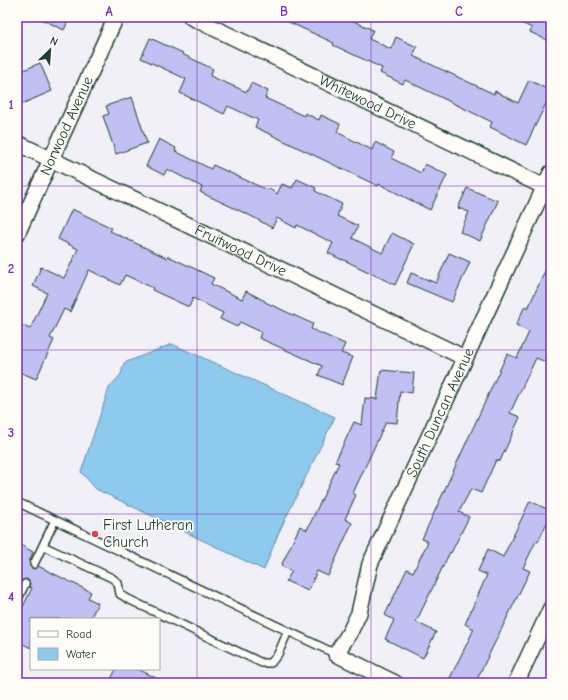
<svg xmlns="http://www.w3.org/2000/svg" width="568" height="700" font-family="'Comic Neue',sans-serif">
	<rect width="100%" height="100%" fill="#f1f0f6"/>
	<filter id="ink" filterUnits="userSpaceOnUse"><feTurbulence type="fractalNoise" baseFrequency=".025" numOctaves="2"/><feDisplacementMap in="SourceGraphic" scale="8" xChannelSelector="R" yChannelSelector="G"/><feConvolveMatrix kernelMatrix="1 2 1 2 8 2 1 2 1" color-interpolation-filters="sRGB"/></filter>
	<g filter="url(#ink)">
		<path fill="#8ec9ee" stroke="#6291a4" d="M172,344L335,417L278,534L264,570L96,489L81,472L109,388L121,374L124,363Z"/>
		<path fill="#c0c0f2" stroke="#1f3d34" d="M37,17H70L64,30Z
			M278,17H345L373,30L369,39L391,49L396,37L417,47L413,56L494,94L495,91L518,103L529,80L551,91V93L526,145L490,127L492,122L405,80L403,84L380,73L382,68L333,45L334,43Z
			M508,17H551V42L530,32L532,28Z
			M150,38L183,53L182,54L213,69L210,76L247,92L251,83L268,91L265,98L304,116L305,113L319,120L321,115L340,124L337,132L372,150L375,142L394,152L391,158L421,173L425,164L447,175L430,210L379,184L378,186L255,127L258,120L228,106L224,114L180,93L186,79L141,58Z
			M40,63L52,91L17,106V73Z
			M132,97L147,143L116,154L103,116L109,114L106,106Z
			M159,139L176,148L175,151L211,169L213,165L267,190L268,188L277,194L282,184L292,188L297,179L316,188L315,191L342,204L337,216L358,226L352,238L382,253L392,233L414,244L395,285L342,259V260L328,253L333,243L297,225L296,228L277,218L272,228L253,217L200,192L202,187L167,169L164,175L146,166Z
			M467,188L498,201L480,241L460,232L469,212L458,208Z
			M72,209L112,228L110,231L167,258L168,256L214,278L211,284L242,299L246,291L265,301V302L313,324L311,329L345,344L341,353L353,357L342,385L318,375L322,366L259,338L261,332L240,322L237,327L220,319L223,313L193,298L189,307L152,290L153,288L125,275L120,285L89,270L70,312L64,309L50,338L54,340L36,379L17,371V323L30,329L47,293L33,286L41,267L64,278L78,249L58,239Z
			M449,253L470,262L452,302L407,283L411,273L436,283Z
			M551,258V352L546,362L536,358L510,413L520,417L500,461L496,460L481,493L471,489L459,512L469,517L451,553L450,552L416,622L436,632L423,658L385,639L394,620L385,615L407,569L413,572L428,542L422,539L507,354L517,358L529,332L516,325L525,306L528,308Z
			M381,370L414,373L412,393L400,391L397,423L386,422L353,493L356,495L345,519L352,523L328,576L317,571L308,591L286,581L292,571L281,566L300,526L307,530L339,463L335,462L354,422L362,425L365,398L377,399Z
			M530,501L551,511V514L538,542L536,541L523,568L530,571L475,683H460L450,678L474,629L465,624L487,575L478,571L488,549L503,557Z
			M17,543L33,552L29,562L32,568L35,569L38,566L91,592L88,598L98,603L90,619H31V648L17,641V619L32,588L29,587L30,583L27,579L22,580L20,582H19L17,585Z
			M116,669H138L166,683H109Z"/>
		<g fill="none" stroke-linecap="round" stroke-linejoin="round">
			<g stroke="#1f3d34" stroke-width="10">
				<path id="service" d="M17,502L336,654
					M43,546L112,578L118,583L120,594L128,599L262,663H271L278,654L288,631
					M34,564L55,520
					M17,601L25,584"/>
			</g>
			<g stroke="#1f3d34" stroke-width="18">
				<g id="minor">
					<path id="s1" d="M191,17L545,187"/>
					<path id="s2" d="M17,143L465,358"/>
					<path id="s3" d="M17,234L116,17"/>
					<path id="s4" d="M395,683L336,654L350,632L359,613L370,564L551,173"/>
					<path d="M516,683L551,608"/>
				</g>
			</g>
			<use href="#service" stroke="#fdfcf7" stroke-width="7"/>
			<use href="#minor" stroke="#fdfcf7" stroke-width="15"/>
		</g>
	</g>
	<path fill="none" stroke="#7b2cbf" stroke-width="1" stroke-opacity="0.55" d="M197,17V683M371,17V683M17,186H551M17,350H551M17,514H551"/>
	<circle fill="#d1495b" stroke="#fdfcf7" stroke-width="1.5" cx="95" cy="534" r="4"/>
	<g text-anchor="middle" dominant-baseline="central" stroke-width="3.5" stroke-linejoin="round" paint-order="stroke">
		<g font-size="15" fill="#1f3d34" stroke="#fdfcf7">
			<text stroke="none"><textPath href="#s1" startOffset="196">Whitewood Drive</textPath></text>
			<text stroke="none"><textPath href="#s3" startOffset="119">Norwood Avenue</textPath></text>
			<text stroke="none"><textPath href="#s2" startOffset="248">Fruitwood Drive</textPath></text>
			<text stroke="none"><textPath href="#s4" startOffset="330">South Duncan Avenue</textPath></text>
		</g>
		<g font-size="15" fill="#1f3d34" stroke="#fdfcf7" text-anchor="start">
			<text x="103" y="525">First Lutheran<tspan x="103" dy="17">Church</tspan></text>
		</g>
	</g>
	<rect width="568" height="700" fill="none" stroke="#fdfcf7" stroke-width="44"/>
	<rect x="30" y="618" width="130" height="52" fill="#fdfcf7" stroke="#a4b0a9"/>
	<rect x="38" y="631" width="20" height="6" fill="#fdfcf7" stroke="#a4b0a9"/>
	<text x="66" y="638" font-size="12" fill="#1f3d34">Road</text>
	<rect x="38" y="648" width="20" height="12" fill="#8ec9ee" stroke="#a4b0a9"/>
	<text x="66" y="658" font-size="12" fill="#1f3d34">Water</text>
	<g transform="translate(50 50) rotate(25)" stroke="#fdfcf7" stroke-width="3" paint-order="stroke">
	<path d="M0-3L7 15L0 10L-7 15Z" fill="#1f3d34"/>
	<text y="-6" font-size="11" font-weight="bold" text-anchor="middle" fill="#1f3d34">N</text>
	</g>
	<rect x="22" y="22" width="524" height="656" fill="none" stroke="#7b2cbf" stroke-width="1.5"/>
	<g font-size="13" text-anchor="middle" font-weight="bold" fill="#7b2cbf">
		<text x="109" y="16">A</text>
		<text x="284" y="16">B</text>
		<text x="459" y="16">C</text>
		<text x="11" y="109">1</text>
		<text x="11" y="273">2</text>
		<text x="11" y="437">3</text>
		<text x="11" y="601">4</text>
	</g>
</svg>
